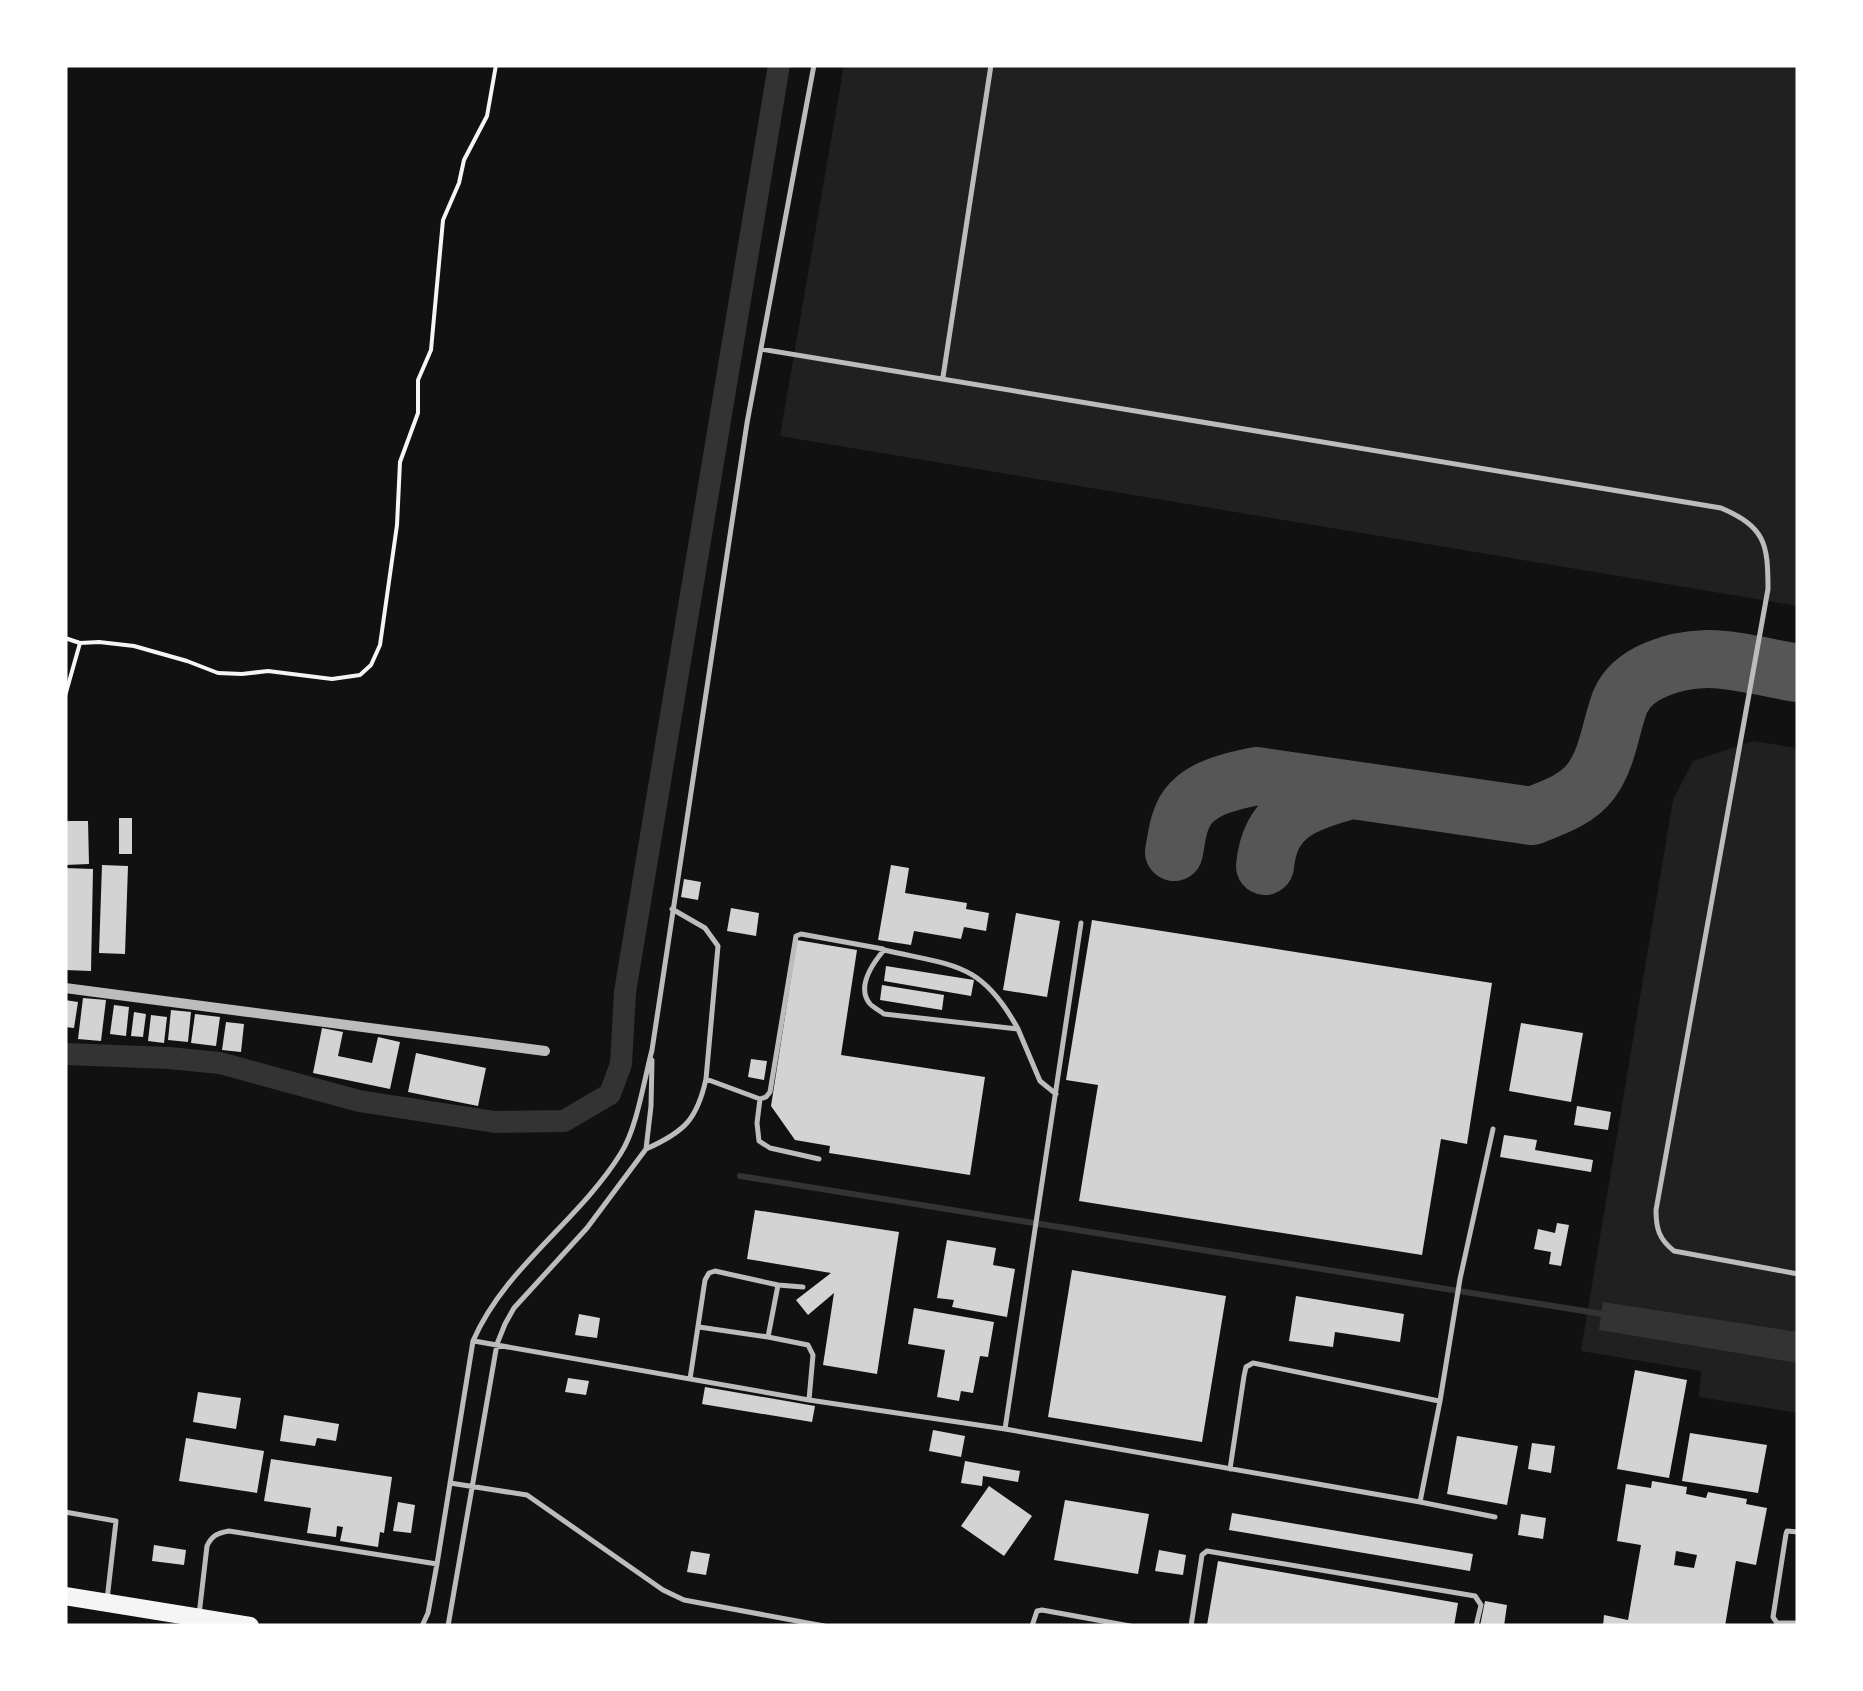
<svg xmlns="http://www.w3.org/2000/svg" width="1863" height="1691" font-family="'Golos Text',sans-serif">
	<rect width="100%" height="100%" fill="#111"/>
	<path fill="#202020" d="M844,65H1798V606L780,436Z
		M1753,741L1798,748V1413L1699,1397L1701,1371L1581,1351L1673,800L1693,761Z"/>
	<path fill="#333" d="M1603,1302L1798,1332V1363L1599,1330Z"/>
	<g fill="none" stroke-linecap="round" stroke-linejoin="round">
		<path stroke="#333" stroke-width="6" d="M740,1176L1609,1315"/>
		<path stroke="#333" stroke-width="22" d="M65,1054L169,1058L220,1063L359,1101L495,1122L564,1121L610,1094L621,1064L625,992L779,65"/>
		<path stroke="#565656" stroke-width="58" d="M1174,852C1176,842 1177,830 1181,820C1191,789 1228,782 1256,776L1532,816C1552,808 1577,800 1591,781C1608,758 1610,729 1620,702C1633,671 1676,660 1706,659C1730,658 1772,669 1798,673
			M1265,866C1270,814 1303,804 1347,791"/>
	</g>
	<path fill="#d3d3d3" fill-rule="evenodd" d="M119,818H132V854H119Z
		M65,821H88L89,864L65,865Z
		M102,865L128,866L125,954L99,953Z
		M891,865L909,868L905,893L967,903L966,909L989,913L986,931L964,927L961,939L914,931L911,945L878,940Z
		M65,868L93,869L91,971L65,970Z
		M684,879L701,882L698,900L681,897Z
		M731,908L759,913L756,936L727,931Z
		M1016,913L1060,921L1047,997L1003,990Z
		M1092,920L1492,983L1467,1144L1441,1139L1422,1255L1079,1201L1098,1085L1066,1080Z
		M797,940L857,950L841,1055L985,1077L970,1175L829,1153L830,1146L795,1140L771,1106Z
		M886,966L974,980L971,996L884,981Z
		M882,985L944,995L942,1010L880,1000Z
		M83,998L106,1000L101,1041L78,1039Z
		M65,1000L78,1002L74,1028L65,1027Z
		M114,1005L129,1007L126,1036L110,1034Z
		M171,1010L191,1012L188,1042L168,1040Z
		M134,1012L146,1014L143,1037L131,1036Z
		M195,1014L220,1017L216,1046L191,1043Z
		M151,1015L167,1017L164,1043L148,1041Z
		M226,1022L244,1024L241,1052L222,1050Z
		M1521,1023L1583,1033L1571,1102L1509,1091Z
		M322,1028L343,1032L338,1056L372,1063L378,1037L400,1042L390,1089L313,1073Z
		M416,1053L486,1068L478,1106L408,1092Z
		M751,1059L767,1061L764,1080L748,1077Z
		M1577,1106L1611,1112L1608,1130L1574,1125Z
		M1504,1135L1537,1140L1535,1150L1593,1160L1591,1172L1500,1157Z
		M755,1210L899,1232L877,1374L823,1365L834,1293L808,1315L796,1300L831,1273L747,1259Z
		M1557,1223L1569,1225L1561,1266L1549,1264L1551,1252L1534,1249L1538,1229L1555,1233Z
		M947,1240L996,1248L993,1265L1015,1269L1007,1317L952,1307L954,1300L937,1298Z
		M1072,1270L1226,1296L1202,1442L1048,1417Z
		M1296,1296L1404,1314L1400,1342L1335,1332L1333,1347L1289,1341Z
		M914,1308L994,1322L988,1357L980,1356L973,1393L961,1391L959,1401L937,1397L945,1350L908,1344Z
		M579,1314L600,1318L597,1338L575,1335Z
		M1635,1370L1687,1380L1669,1478L1617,1469Z
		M568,1378L589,1381L586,1395L565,1392Z
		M705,1387L815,1406L812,1422L702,1404Z
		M198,1392L241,1398L236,1429L193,1422Z
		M284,1415L339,1424L336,1441L317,1438L315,1446L280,1441Z
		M933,1430L965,1436L961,1457L929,1451Z
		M1690,1433L1767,1445L1758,1493L1682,1481Z
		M1457,1436L1518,1446L1507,1505L1447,1494Z
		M186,1438L264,1451L257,1493L179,1481Z
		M1532,1443L1555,1446L1551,1473L1528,1469Z
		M271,1459L392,1477L384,1533L380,1532L378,1547L340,1541L343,1527L337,1526L336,1537L307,1533L311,1508L264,1501Z
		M965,1461L1020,1471L1018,1482L983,1476L982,1486L961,1483Z
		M1652,1481L1687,1487L1686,1494L1706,1498L1708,1492L1747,1499L1746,1504L1767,1508L1756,1565L1736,1561L1725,1626H1603L1604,1615L1628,1620L1641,1545L1617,1541L1626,1484L1651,1488ZM1676,1551L1697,1555L1694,1568L1674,1565Z
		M989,1486L1032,1516L1004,1556L961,1526Z
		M1065,1500L1149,1514L1138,1574L1054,1560Z
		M398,1502L415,1505L411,1533L393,1531Z
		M1232,1513L1473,1554L1470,1571L1229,1530Z
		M1521,1514L1546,1518L1543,1539L1518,1535Z
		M154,1545L186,1550L184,1565L152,1561Z
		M1159,1550L1186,1555L1183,1575L1155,1571Z
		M691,1551L710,1554L706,1575L687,1572Z
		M1218,1561L1458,1603L1454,1626L1207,1625Z
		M1485,1601L1507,1605L1504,1626H1480Z"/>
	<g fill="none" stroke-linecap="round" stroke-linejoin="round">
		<path stroke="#f5f5f5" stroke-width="4" d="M65,638L80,643L99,642L134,646L187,661L218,673L242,674L268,671L332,679L360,675L371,665L380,645L397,525L400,462L418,413V380L431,350L443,220L459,183L464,160L487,116L496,65
			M65,696L80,643"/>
		<path stroke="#bcbcbc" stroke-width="5" d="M761,349L1721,508C1765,527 1768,543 1768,589L1656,1210C1656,1229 1659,1239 1674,1251L1798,1274
			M943,377L991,65
			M1018,1029C981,961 953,966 884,950C873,963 856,987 870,1004C870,1005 883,1013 884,1014L1018,1029L1040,1081L1056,1094
			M706,1079L760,1099L766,1097L770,1092L796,936L801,934L883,949
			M760,1099L757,1123L759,1141L770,1148L819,1159
			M646,1149C684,1132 697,1120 706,1079L718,946L705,928L672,909
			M699,1327L768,1337L778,1285
			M768,1337L808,1345L813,1355L809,1400
			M474,1341L809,1400L1005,1429L1420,1502L1495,1517
			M690,1379L705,1280L709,1273L715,1271L778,1285L803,1287
			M1005,1429L1081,923
			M1230,1469L1244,1376L1246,1367L1253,1363L1439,1401
			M450,1483L527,1495L663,1590L684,1600L824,1626
			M1420,1502L1440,1401L1460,1279L1493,1129
			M65,1512L116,1521L107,1600
			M1798,1532L1787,1531L1786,1534L1773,1617L1777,1623H1798
			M199,1615L207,1546C212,1535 218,1533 229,1531L437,1564
			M422,1626L428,1613L437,1564L473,1341C505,1267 579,1221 621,1153C637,1128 644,1080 652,1050L747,423L814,65
			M448,1626L497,1344L505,1324L514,1308L587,1228L646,1149L651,1106L652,1060
			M1032,1626L1037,1611L1042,1610L1130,1626
			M1191,1626L1202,1555L1207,1551L1475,1596L1481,1605L1476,1626"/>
		<path stroke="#bcbcbc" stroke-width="10" d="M65,988L545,1051"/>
		<path stroke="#f5f5f5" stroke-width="18" d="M65,1596L250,1626"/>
	</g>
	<rect width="1863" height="1691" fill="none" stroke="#ffffff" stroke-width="135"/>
</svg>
